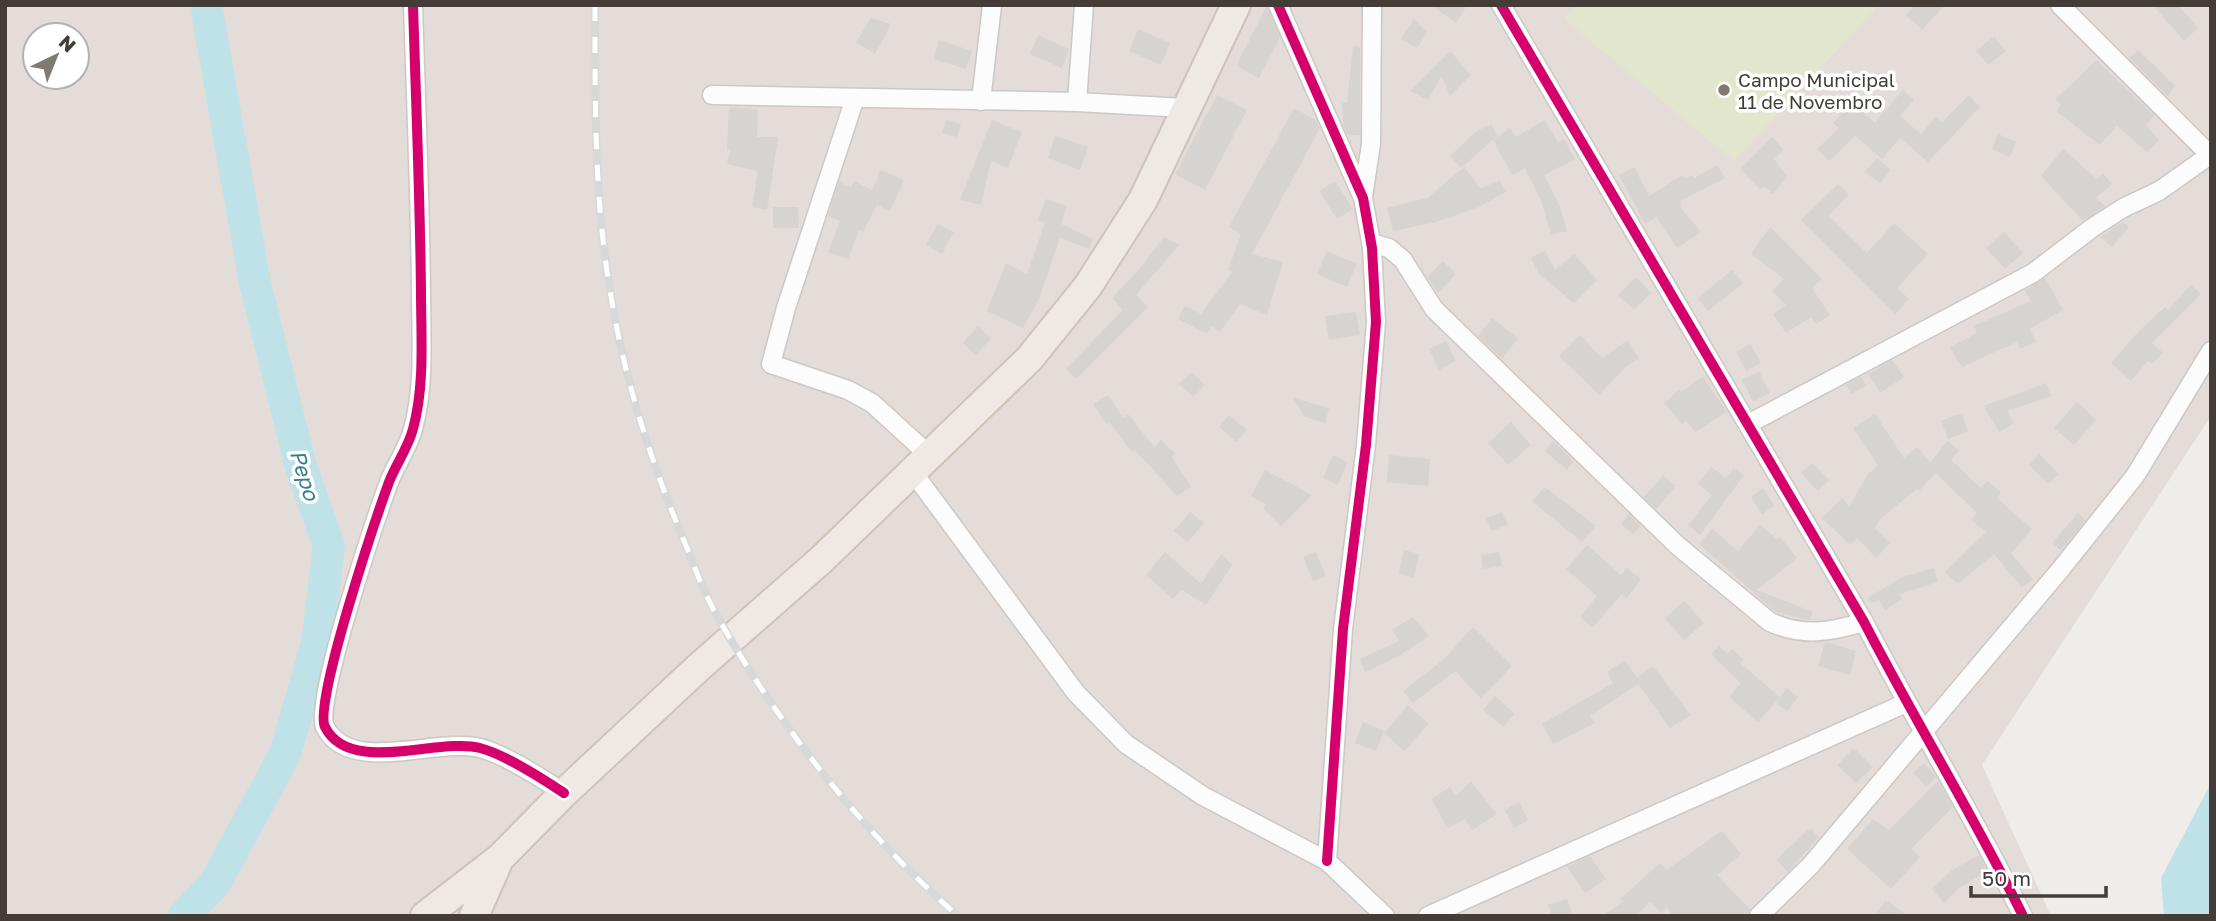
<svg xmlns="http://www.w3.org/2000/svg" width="2216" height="921" font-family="'Golos Text',sans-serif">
	<rect width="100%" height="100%" fill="#efece9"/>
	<path fill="#e3dcd8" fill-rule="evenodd" d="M5,5H2211V416L1982,765L2051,916H5ZM35,35H77V77H35Z"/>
	<path fill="#e2e6cc" d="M1577,5H1879L1734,161L1564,19Z"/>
	<path fill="#bfe2e8" d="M2211,783V916H2164L2161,878Z"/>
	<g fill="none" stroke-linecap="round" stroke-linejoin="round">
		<path stroke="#bfe2e8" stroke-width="32" d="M184,916L215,883L285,754L317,644L329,546L301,467L255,283L206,5"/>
	</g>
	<path fill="#d7d3d1" d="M1431,5H1467L1456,23Z
		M1915,5H1945L1922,30L1906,15Z
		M2153,5H2178L2198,28L2184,41Z
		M1267,6L1280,37L1259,78L1236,66Z
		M871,18L891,24L875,54L856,42Z
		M1414,19L1427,32L1417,48L1401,39Z
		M1138,29L1170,43L1161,65L1129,51Z
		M1038,35L1069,49L1062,68L1030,54Z
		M1994,36L2006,51L1988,65L1976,51Z
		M939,40L972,51L966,69L934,59Z
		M1353,46L1360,47V135H1348L1343,124L1342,103H1347Z
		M2138,50L2175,86L2168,97L2129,58Z
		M1450,51L1471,75L1450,96L1441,76L1428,100L1410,91Z
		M2096,60L2154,115L2146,126L2159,140L2147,152L2117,126L2100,145L2056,111L2061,104L2055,100Z
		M1903,90L1914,100L1900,116L1921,134L1936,116L1942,122L1969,95L1980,107L1928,162L1900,138L1882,159L1855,136L1829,161L1817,149L1839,128L1833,123L1850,104L1875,122Z
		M1217,95L1247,110L1205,190L1175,174Z
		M729,107L758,109L757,137H778L767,210L752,207L758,171L727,164L730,150H727Z
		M1294,108L1316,120L1320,128L1252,254L1283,262L1267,315L1240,304L1220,332L1211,326L1207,334L1178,319L1185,306L1201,314L1232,272L1228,270L1241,234L1229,227Z
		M946,120L961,124L957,137L942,133Z
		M992,120L1022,132L1008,168L991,161L981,205L960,200Z
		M1545,120L1558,142L1564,139L1575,159L1544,175L1560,207L1567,231L1551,235L1542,203L1525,168L1512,175L1493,140L1510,128L1516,137Z
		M1491,124L1497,136L1461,168L1450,156L1477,131Z
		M1998,134L2016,142L2010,157L1992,149Z
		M1055,136L1088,147L1080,170L1048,158Z
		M1772,137L1784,150L1774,159L1787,177L1773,194L1764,186L1760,189L1740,169Z
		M2063,149L2097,179L2103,174L2112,184L2096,198L2105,206L2083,221L2041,176Z
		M1877,158L1891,170L1880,183L1864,172Z
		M1717,165L1725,178L1680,201L1681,208L1701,232L1677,248L1656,217L1645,224L1619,175L1634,167L1649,196L1683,175L1686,178L1692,175L1694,178Z
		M1464,167L1481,189L1499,180L1506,192L1479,207L1436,222L1393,231L1387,208L1427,198Z
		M881,170L904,180L890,211L877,205L863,232L859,230L848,259L828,252L840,221L828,216L839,182L851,187L854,181L872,190Z
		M1335,181L1353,209L1337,219L1319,191Z
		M1838,184L1849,194L1829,216L1867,253L1894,223L1928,254L1897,288L1909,299L1895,314L1801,220Z
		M1046,199L1067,206L1061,224L1093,239L1089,249L1060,238L1039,299L1023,328L987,311L1006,263L1027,274L1045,223L1038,220Z
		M773,207H798L799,228H773Z
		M2123,222L2129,227L2112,247L2100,237Z
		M938,224L954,232L942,254L926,245Z
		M1770,227L1822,279L1812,288L1830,315L1816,324L1811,317L1786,333L1773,314L1786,305L1772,291L1784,279L1751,254Z
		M2004,232L2023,253L2005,269L1986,248Z
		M1164,237L1179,245L1136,295L1148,307L1076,379L1066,369L1123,310L1112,298L1136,273Z
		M1545,250L1555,270L1574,254L1597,280L1574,303L1539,274L1531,258Z
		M1327,251L1357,264L1347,287L1317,274Z
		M1443,261L1456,274L1438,293L1427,277Z
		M1732,270L1743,283L1708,311L1698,298Z
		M1636,277L1651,293L1634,310L1618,295Z
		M2045,278L2063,310L2030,329L2036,342L2020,349L2017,342L1962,367L1950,347L1977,333L1974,326L2031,301L2025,290Z
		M2191,285L2201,294L2152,343L2163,353L2152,364L2148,361L2131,381L2111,363L2138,332L2165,307L2168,310Z
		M1356,312L1360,335L1329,340L1325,316Z
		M1492,318L1518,338L1502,359L1478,336Z
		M978,326L991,338L976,355L963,343Z
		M1580,335L1602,358L1628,340L1639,358L1627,366L1599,395L1559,356Z
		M1446,341L1456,361L1439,370L1429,349Z
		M1750,344L1761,363L1746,371L1736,352Z
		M1892,360L1904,377L1880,393L1868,374Z
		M1759,371L1770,393L1753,402L1742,380Z
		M1191,372L1205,385L1193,397L1179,384Z
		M1703,377L1727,412L1695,432L1686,421L1682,424L1664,403L1679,390L1681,392Z
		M1861,377L1866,385L1851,394L1846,385Z
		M2046,383L2051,396L2007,411L2014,423L1999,432L1984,406Z
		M1108,395L1123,418L1128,414L1154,447L1161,440L1175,454L1172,457L1191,487L1177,496L1135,450L1132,452L1109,422L1106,424L1093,404Z
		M1293,398L1329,408L1325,423L1305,417Z
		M2077,402L2096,420L2074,445L2054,428Z
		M1875,414L1904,458L1917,447L1930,463L1947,441L1959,450L1951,460L1981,488L1987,481L2001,492L1997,498L2032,529L2011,553L2033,579L2022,588L1994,554L1958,584L1945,572L1986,532L1971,520L1977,513L1936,473L1919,491L1917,489L1881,518L1875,528L1890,543L1876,558L1857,538L1850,545L1822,518L1842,498L1849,506L1869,473L1878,466L1853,428Z
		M1229,415L1247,430L1236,442L1219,427Z
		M1956,415H1962L1968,431L1948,439L1941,421Z
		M1511,422L1531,445L1508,465L1488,443Z
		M1553,441L1574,461L1567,470L1545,451Z
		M2039,454L2059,474L2049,484L2029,465Z
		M1333,455L1348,462L1338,485L1323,478Z
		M1389,455L1430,459L1428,486L1387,482Z
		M1812,463L1829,480L1818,491L1801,473Z
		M1711,467L1726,478L1734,468L1744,475L1700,535L1688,525L1712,495L1698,484Z
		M1265,470L1312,495L1281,526L1263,508L1266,504L1251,496Z
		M1663,475L1676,486L1656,509L1644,497Z
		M1545,487L1596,526L1582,542L1532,501Z
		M1763,488L1775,506L1762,514L1751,497Z
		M1190,512L1204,523L1188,542L1174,531Z
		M1502,512L1508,525L1491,531L1486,518Z
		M2078,513L2086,520L2061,550L2052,543Z
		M1629,514L1641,526L1633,534L1621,524Z
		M1760,525L1777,539L1780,537L1797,558L1757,590L1813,612L1810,620L1776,612L1699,544L1712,529L1738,551Z
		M1587,545L1621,575L1627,568L1641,579L1627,598L1622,594L1592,628L1580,617L1597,596L1566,569Z
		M1404,550L1419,554L1414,578L1399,574Z
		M1165,552L1201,584L1221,554L1232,565L1206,605L1182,590L1173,599L1146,575Z
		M1316,552L1326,576L1313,581L1303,557Z
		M1499,552L1502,566L1483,569L1481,555Z
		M1934,568L1938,582L1899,594L1902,599L1885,610L1879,600L1870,603L1868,598L1902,577Z
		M1684,601L1704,623L1684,640L1665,618Z
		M1413,617L1429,636L1397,657L1365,672L1360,659L1399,641L1392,630Z
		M1473,627L1512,666L1481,698L1455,671L1413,703L1403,691L1443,660Z
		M1825,642L1856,651L1850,675L1818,666Z
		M1719,646L1728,654L1732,649L1743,659L1740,663L1780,697L1758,722L1729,697L1741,683L1711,654Z
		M1625,660L1637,678L1653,666L1691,715L1670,728L1638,684L1590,716L1595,723L1553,744L1542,724L1613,683L1607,672Z
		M1787,688L1798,697L1787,711L1776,703Z
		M1495,696L1515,714L1503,727L1483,710Z
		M1408,705L1429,724L1404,751L1384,733Z
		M1363,722L1384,731L1376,751L1355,743Z
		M1854,748L1873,767L1856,783L1837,765Z
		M1924,763L1936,777L1926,787L1913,773Z
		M1938,781L1953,807L1911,849L1920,857L1891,889L1847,849L1873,819L1889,830Z
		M1471,782L1497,814L1472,830L1465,819L1448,828L1431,799L1450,787L1455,796Z
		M1519,802L1528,820L1514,828L1505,810Z
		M1810,828L1819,837L1788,872L1776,860Z
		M1722,831L1741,854L1717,875L1750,909L1748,916H1673L1666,907L1661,913L1650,902L1636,916H1602L1623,902L1620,899L1660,863L1666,870Z
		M1979,855L1987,871L1959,888L1944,903L1932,889L1952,870Z
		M1590,856L1606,879L1585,893L1567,867Z
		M1567,899L1573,916H1552L1548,905Z
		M1886,900L1908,916H1874Z"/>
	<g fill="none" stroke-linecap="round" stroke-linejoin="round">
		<g stroke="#cbc8c6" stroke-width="21">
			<path id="street" d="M413,5C416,101 420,196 421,292C421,337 425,385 413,429C408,448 396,464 389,482C377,515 313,704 325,727C350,776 438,737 480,748C503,754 543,779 564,793
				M1278,5L1363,198L1372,248L1376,322L1366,445L1343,629L1327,861
				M1501,5L1864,622C1915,721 1974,816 2023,916
				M2060,5L2211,156
				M712,95L1077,102L1185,108
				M855,98L786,308L771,364L848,390L872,403L929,455
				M981,101L992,5
				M1077,102L1084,5
				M1363,197L1371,144L1372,5
				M1371,243L1389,248L1403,260L1434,309L1678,546L1770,622C1803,637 1831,632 1864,622
				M1750,423L2033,273L2092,228L2123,208L2159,191L2210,155
				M912,471L1076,693L1126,744L1203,796L1327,861L1385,916
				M1428,916L1906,703
				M1759,916L1811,865L2060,570L2135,476L2211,351"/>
		</g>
		<g stroke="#cfc3b9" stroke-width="32">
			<path id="primary" d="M425,916L500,858L564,793L699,667L821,560L1029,359L1088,286L1143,200L1236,5
				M474,916L497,864"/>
		</g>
		<use href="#street" stroke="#fdfcfc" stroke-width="18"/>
		<use href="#primary" stroke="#efe9e5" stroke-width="28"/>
		<g stroke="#d9d8d8" stroke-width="8">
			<path id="rail" d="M595,5C595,100 594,197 610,290C624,379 652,466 687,548C696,571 705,595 717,616C780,727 862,832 958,916"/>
		</g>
		<use href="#rail" stroke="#fff" stroke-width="5" stroke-dasharray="16" stroke-linecap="butt"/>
		<g stroke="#fff" stroke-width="15">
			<path id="cycleway" d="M413,5C416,101 420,196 421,292C421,337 425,385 413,429C408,448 396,464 389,482C377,515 313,704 325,727C350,776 438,737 480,748C503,754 543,779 564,793
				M1278,5L1363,198L1372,248L1376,322L1366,445L1343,629L1327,861
				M1501,5L1864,622C1915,721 1974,816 2023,916"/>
		</g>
		<use href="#cycleway" stroke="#d6006c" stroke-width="10"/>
	</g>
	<circle fill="#807a75" stroke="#fff" stroke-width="2.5" cx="1724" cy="90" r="7"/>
	<g text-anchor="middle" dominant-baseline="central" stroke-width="7" stroke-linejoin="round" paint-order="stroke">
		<g font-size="19" fill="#443c37" stroke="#fff" text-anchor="start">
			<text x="1738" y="79">Campo Municipal<tspan x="1738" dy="22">11 de Novembro</tspan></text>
		</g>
		<g font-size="21" font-style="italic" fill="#367e8e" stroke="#fff">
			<text transform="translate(305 475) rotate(73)">Pepo</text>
		</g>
	</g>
	<rect width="2216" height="921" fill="none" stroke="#443c37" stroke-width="14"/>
	<g transform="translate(56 56) rotate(43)"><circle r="33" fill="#ffffff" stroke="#b4b1af" stroke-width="2"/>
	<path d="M0-5L12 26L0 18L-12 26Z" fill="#807a75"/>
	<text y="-10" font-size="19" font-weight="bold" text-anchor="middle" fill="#443c37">N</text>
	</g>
	<path d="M1971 886v10h135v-10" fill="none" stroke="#443c37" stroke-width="3.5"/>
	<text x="1982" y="886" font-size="21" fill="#443c37" stroke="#ffffff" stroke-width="5" paint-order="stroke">50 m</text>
</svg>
